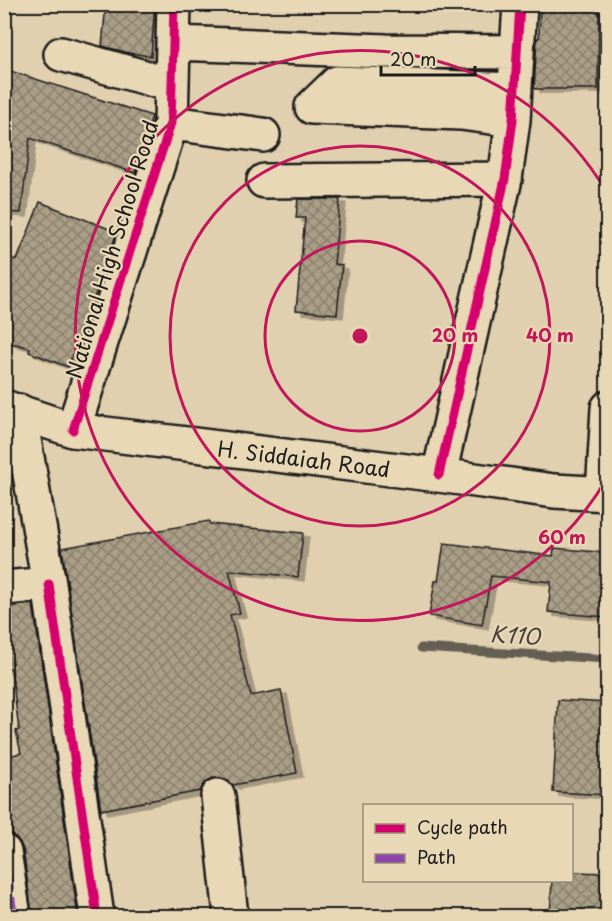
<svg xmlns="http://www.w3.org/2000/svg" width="612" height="921" font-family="'Playpen Sans',sans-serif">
	<defs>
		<pattern id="building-cross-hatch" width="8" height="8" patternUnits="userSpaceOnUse" patternTransform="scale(1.5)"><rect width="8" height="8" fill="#aa9e86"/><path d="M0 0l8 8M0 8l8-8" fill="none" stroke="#8a806d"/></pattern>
		<filter id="shadow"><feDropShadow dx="6" dy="4" stdDeviation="0" flood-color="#0004"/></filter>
	</defs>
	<rect width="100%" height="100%" fill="#e1d0af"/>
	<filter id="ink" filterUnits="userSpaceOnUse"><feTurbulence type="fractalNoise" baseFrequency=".0167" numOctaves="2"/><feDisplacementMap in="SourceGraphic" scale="12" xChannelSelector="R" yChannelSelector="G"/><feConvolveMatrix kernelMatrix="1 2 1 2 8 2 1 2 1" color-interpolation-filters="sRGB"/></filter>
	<g filter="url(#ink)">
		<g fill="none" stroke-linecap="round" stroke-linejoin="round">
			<path stroke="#655f52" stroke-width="9" d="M421,648L608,659"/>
		</g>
		<path fill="url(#building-cross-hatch)" stroke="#1c1c1c" stroke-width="1.5" filter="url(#shadow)" d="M106,4H155L151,56L129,53L102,46Z
			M540,4H599L598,89H534L537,38H539Z
			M4,69L152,116L135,173L30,138L21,213L4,212Z
			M298,199H340L334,264L342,265L337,314L296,310L305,218H296Z
			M40,202L117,232L102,276L68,367L29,352L30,348L4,341V257L17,260Z
			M209,521L210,524L303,533L298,577L229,570L240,613L230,615L251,696L281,690L297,773L233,785L225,779L215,777L207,781L200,791L101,810L62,548Z
			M444,543L553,556L554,548L608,553L605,617L548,612L551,582L491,576L482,625L429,616L435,581H438Z
			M33,604L78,916H32L23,849L19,841L13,836L4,787V757L21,753L16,731L19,730L11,668L4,669V607Z
			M558,700L608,703V795L553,792Z
			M572,872L608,873V916H550L552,880H572Z"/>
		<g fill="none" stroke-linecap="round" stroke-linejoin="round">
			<g stroke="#1c1c1c" stroke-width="38">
				<path id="minor" d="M174,43L386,51L517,52
					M61,54L172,85
					M312,107L337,83L515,90
					M312,107L461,113L513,120
					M171,123L263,135
					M264,181L505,179
					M73,430L171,123L174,4
					M439,475L505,179L513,120L520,4
					M603,494L608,408
					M49,584L97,916
					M4,588L49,584L19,411
					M218,796L231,916
					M4,852L14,916"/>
			</g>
			<g stroke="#1c1c1c" stroke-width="38">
				<path id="major" d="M4,407L73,430L439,475L554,491L608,494"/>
			</g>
			<use href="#minor" stroke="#e9d8b5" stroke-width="33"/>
			<use href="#major" stroke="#e9d8b5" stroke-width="33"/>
			<path stroke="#8e44ad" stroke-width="8" stroke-dasharray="15 8" stroke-linecap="butt" d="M4,852L14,916"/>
			<g stroke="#e9d8b5" stroke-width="13">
				<path id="cycleway" d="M73,430L171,123L174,4
					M439,475L505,179L513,120L520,4
					M49,584L97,916"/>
			</g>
			<use href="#cycleway" stroke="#d6006c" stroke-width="9"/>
		</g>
	</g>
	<g fill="none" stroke="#c2185b" stroke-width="3">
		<circle cx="360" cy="336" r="95"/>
		<circle cx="360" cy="336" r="190"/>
		<path d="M607 478A285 285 0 1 1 607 193"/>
	</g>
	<g text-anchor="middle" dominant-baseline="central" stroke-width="4.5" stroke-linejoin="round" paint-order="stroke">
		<g font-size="21" fill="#1c1c1c" stroke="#e9d8b5">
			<text transform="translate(111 249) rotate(-73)">National High School Road</text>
			<text transform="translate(304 458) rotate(7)">H. Siddaiah Road</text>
		</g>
		<g font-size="22" font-style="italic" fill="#46433c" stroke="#e9d8b5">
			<text transform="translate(515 634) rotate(3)">K110</text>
		</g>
	</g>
	<circle cx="360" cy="336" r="9" fill="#c2185b" stroke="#e9d8b5" stroke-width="3"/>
	<g font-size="18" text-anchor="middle" font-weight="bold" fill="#c2185b" stroke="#e9d8b5" stroke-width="4.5" stroke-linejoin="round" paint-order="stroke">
		<text x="455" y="342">20 m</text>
		<text x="550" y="342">40 m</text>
		<text x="562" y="544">60 m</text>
	</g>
	<rect width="612" height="921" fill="none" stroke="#e9d8b5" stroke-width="24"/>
	<rect x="12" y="12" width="588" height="897" fill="none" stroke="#1c1c1c" stroke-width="2" filter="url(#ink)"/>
	<rect x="363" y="804" width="210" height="78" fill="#e9d8b5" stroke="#978d78" stroke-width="1.5"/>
	<rect x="375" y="824" width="30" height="9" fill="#d6006c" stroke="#978d78" stroke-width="1.5"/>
	<text x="417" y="834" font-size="18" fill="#1c1c1c">Cycle path</text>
	<rect x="375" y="854" width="30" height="9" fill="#8e44ad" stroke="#978d78" stroke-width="1.5"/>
	<text x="417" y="864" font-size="18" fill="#1c1c1c">Path</text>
	<path d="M381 66v9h94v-9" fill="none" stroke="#1c1c1c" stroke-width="3"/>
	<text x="390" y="66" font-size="18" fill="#1c1c1c" stroke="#e9d8b5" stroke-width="4.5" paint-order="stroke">20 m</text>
</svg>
